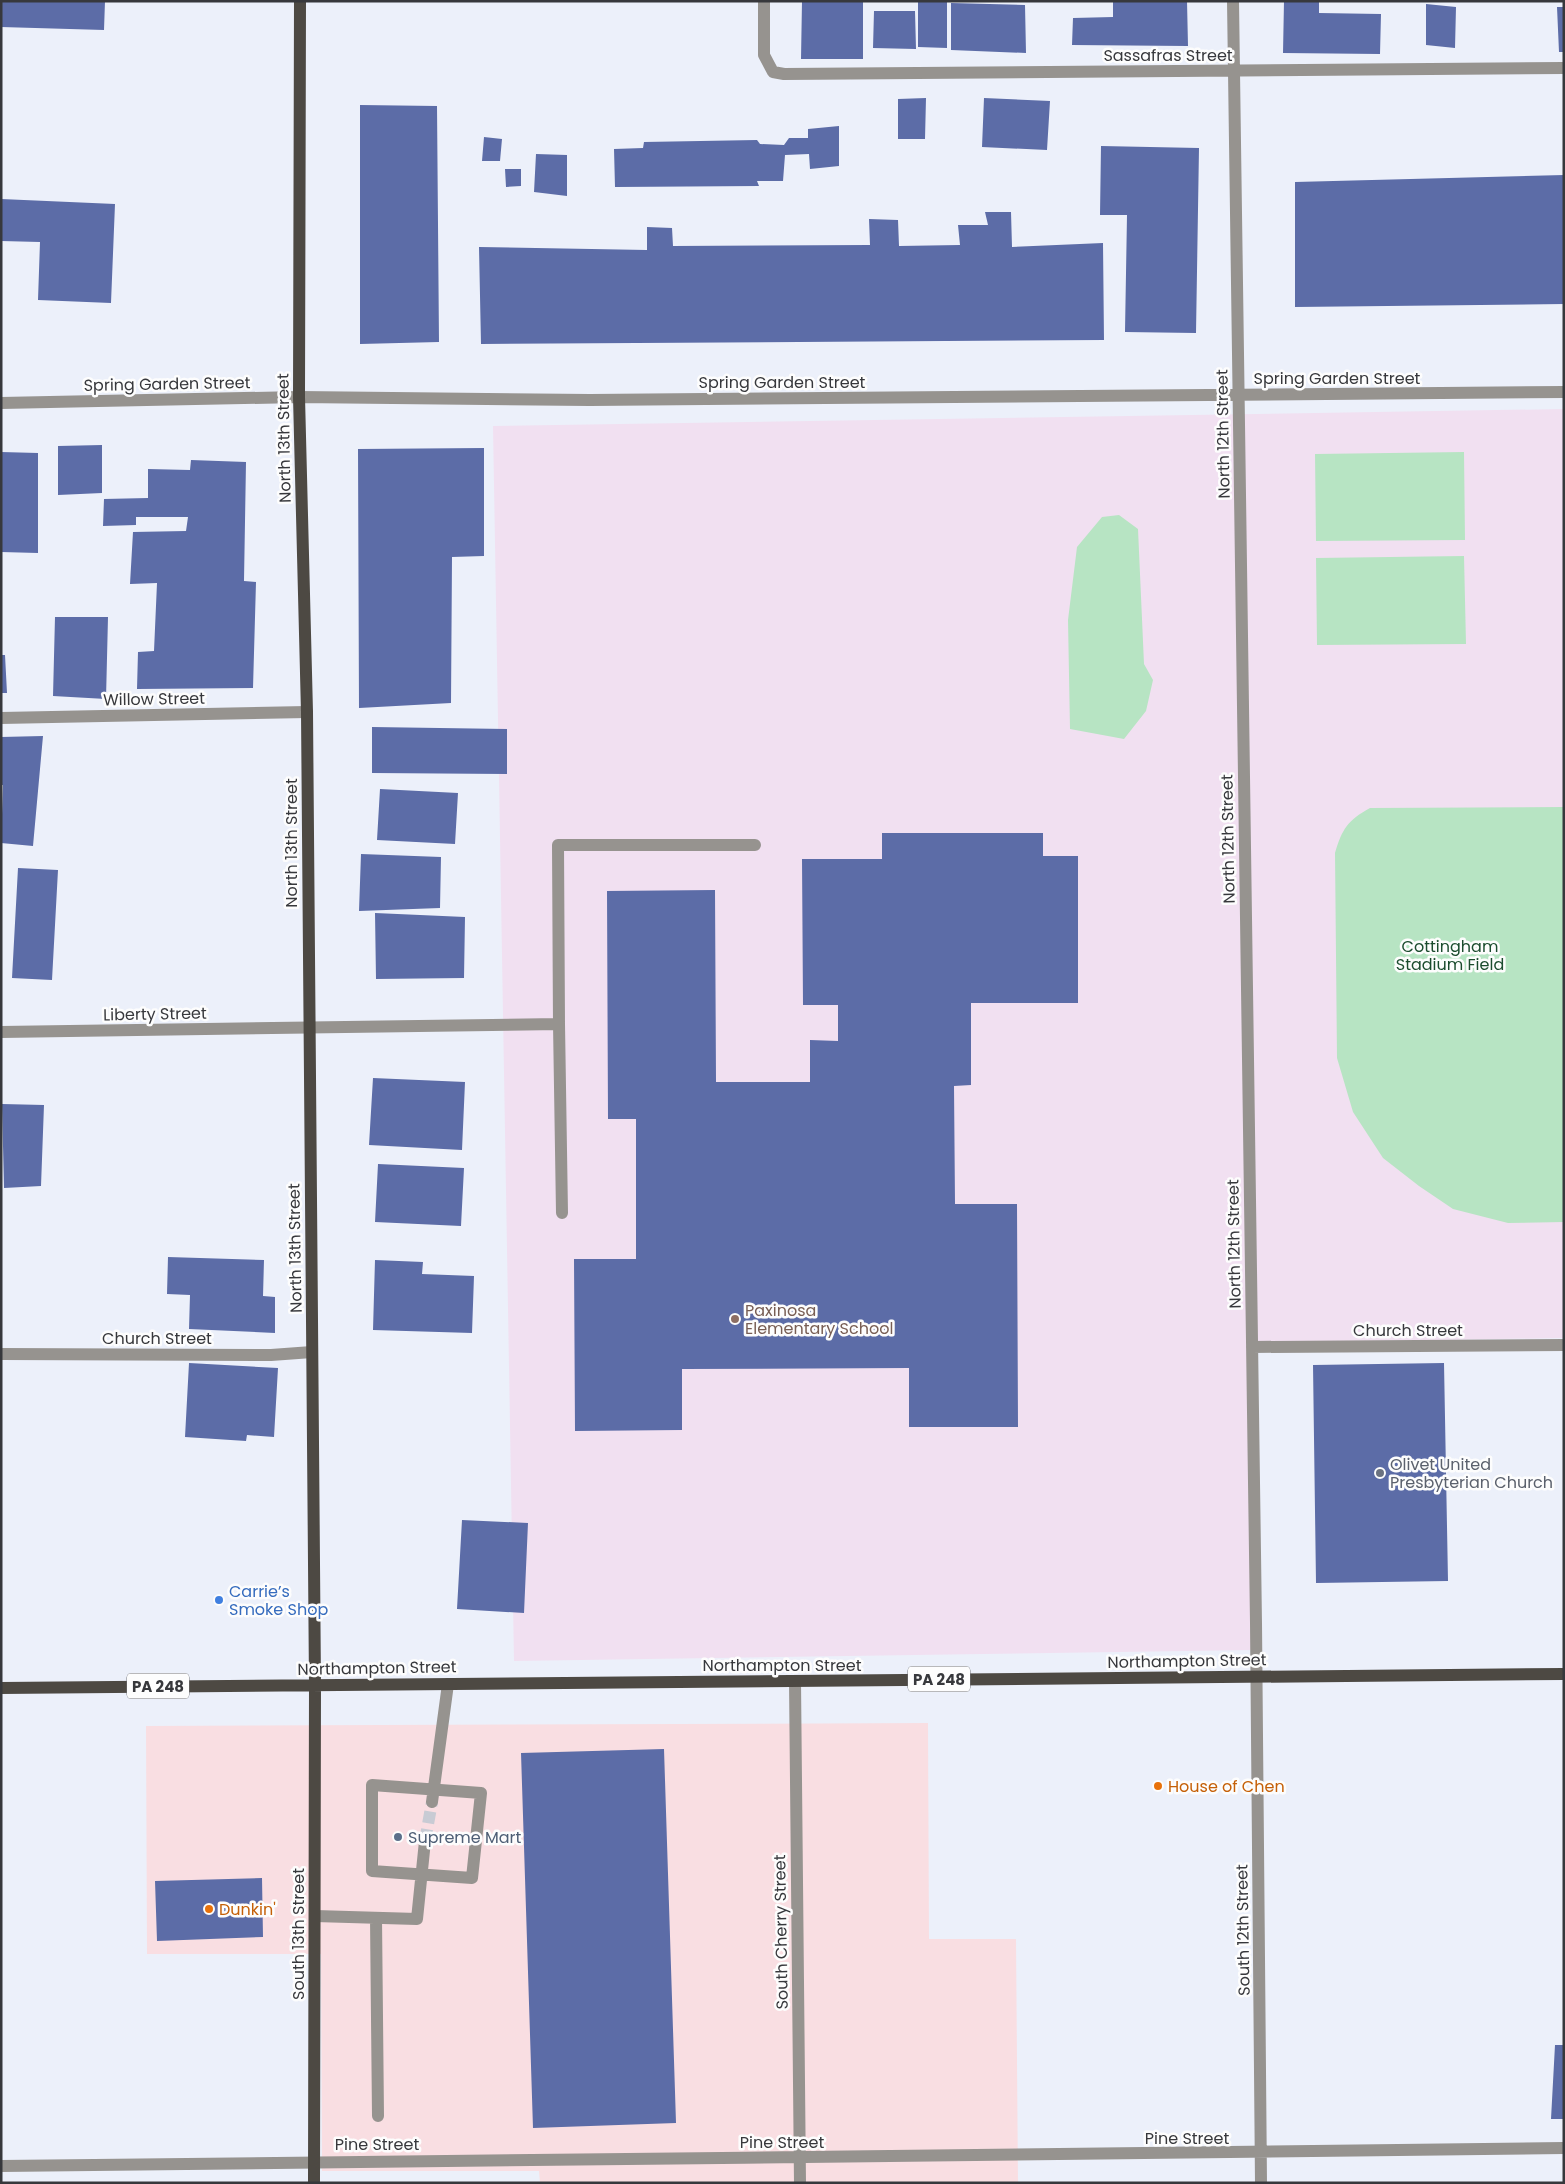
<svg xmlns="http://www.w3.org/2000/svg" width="1565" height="2184" font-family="Poppins,sans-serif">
	<rect width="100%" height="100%" fill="#ecf0fa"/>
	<path fill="#f9dee2" d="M928,1723L929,1939H1016L1018,2183H540L539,2171H322L321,1954H147L146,1726Z"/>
	<path fill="#f1e0f1" d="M1564,409V1338L1250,1343L1255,1650L514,1661L493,426Z"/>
	<path fill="#b7e4c3" d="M1464,452L1465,540L1316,541L1315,454Z
		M1119,515L1138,529L1144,664L1153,680L1146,711L1124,739L1070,729L1068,620L1077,547L1102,517Z
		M1464,556L1466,644L1317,645L1316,558Z
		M1564,807V1222L1508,1223L1453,1209L1419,1186L1383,1158L1353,1112L1337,1058L1335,853C1342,829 1348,820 1370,808Z"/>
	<path fill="#5c6ca7" d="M1,1H105L104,30L1,27Z
		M802,1L863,2V59H801Z
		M1113,1H1187L1188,46L1072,45L1073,18L1113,17Z
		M1284,1H1319V13L1381,14L1380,54L1283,53Z
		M918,2H947V48L918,47Z
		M951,3L1025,5L1026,53L951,50Z
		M1426,4L1456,7L1455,48L1426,45Z
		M1557,7H1564V52H1559Z
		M874,11H915L916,49L873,48Z
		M926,98L925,139H898V99Z
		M984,98L1050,101L1047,150L982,147Z
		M360,105L437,106L439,342L360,344Z
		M839,126V166L810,169L809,154L785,155L783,181H757L759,186L615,187L614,149L643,148L644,142L757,140L760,144L784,145L789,138H808V129Z
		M484,137L502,139L500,161H482Z
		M1101,146L1199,148L1196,333L1125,332L1127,215H1100Z
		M536,154L567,155V196L534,192Z
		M505,169H521V186L506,187Z
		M1564,175V304L1295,307V182Z
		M1,199L115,204L111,303L38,300L40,242L1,241Z
		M985,212H1011L1012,247L1103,243L1104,340L481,344L479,247L647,250V227L672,228L673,246L870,245L869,219L898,220L899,246L960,245L958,225H988Z
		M102,445V493L58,495V446Z
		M484,448V556L452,557L451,703L359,708L358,449Z
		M1,452L38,453V553L1,552Z
		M191,460L246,462L244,581L256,582L253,688L137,689L138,652L154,651L157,583L130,584L133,532L186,531L188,517H136V525L103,526L104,499L148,498V469L190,470Z
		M55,617H108L106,699L53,696Z
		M1,655H5L7,693H1Z
		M372,727L507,729V774L372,773Z
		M43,736L33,846L1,843L3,785H1V737Z
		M380,789L458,793L455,844L377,840Z
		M882,833H1043V856H1078V1003H971V1085L954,1086L955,1204H1017L1018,1427H909V1368L682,1369V1430L575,1431L574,1259H636V1119H608L607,891L715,890L716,1082H810V1040L838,1041V1005H803L802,859H882Z
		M361,854L441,857L440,908L359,911Z
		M18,868L58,870L52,980L12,978Z
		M375,913L465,917L464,978L376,979Z
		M373,1078L465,1082L462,1150L369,1145Z
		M2,1104L44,1105L41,1186L4,1188Z
		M378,1164L464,1168L461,1226L375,1222Z
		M168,1257L264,1260L263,1296L275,1297V1333L189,1329L190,1295L167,1294Z
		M375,1260L423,1262L422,1274L474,1276L472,1333L373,1330Z
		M189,1363L278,1368L274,1437L247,1435L246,1441L185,1437Z
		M1444,1363L1448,1581L1316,1583L1313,1365Z
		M462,1520L528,1523L524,1613L457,1609Z
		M664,1749L676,2123L533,2128L521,1753Z
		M262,1878L263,1937L157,1941L155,1881Z
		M1555,2045H1564V2119H1551Z"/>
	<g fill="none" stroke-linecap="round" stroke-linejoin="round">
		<path stroke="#c8cbd4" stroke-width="12" stroke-dasharray="12 6" stroke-linecap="butt" d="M425,1841L432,1802"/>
		<path stroke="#96938f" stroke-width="12" d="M764,1V55L773,72L784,74L1564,68
			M1233,1L1256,1623L1261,2183
			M1,403L299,397L590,400L1564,392
			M1,718L307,712
			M559,1024L558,845H755
			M1,1032L559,1024L562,1213
			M1252,1347L1564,1345
			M1,1354L271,1355L312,1352
			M795,1681L800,2183
			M372,1785L481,1793L472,1878L372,1871Z
			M432,1802L448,1684
			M315,1916L417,1919L425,1841
			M376,1918L378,2116
			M1,2166C522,2157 1043,2158 1564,2148"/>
		<path stroke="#4d4943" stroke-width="12" d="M300,1L299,397L307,712L315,1685L314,2183
			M1,1688L1564,1674"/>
	</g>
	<circle fill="#8d6e63" stroke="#fdfdfd" stroke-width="2" cx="735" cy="1319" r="5"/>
	<circle fill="#6b7280" stroke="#fdfdfd" stroke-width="2" cx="1380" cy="1473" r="5"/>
	<circle fill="#3f7fe0" stroke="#fdfdfd" stroke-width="2" cx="219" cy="1600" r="5"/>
	<g fill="#e8710a" stroke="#fdfdfd" stroke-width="2">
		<circle cx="1158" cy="1786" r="5"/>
		<circle cx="209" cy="1909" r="5"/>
	</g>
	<circle fill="#5c6f8a" stroke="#fdfdfd" stroke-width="2" cx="398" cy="1837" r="5"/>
	<g text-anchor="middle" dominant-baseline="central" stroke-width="5" stroke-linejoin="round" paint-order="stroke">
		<g fill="#fdfdfd" stroke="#727376" stroke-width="1">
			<rect x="908" y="1666.5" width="62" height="25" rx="4"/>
			<rect x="127" y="1673.5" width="62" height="25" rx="4"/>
		</g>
		<g font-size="15" font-weight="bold" fill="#37383c">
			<text x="939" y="1679">PA 248</text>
			<text x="158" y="1686">PA 248</text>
		</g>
		<g font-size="16" fill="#37383c" stroke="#fdfdfd">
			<text x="1168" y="55">Sassafras Street</text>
			<text x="1337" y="378">Spring Garden Street</text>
			<text x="782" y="382">Spring Garden Street</text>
			<text transform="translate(167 384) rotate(-1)">Spring Garden Street</text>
			<text transform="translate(1223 434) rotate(-91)">North 12th Street</text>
			<text transform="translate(284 438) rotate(-91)">North 13th Street</text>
			<text transform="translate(154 699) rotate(-1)">Willow Street</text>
			<text transform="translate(1228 839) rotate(-91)">North 12th Street</text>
			<text transform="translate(291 843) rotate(-90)">North 13th Street</text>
			<text transform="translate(155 1014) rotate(-1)">Liberty Street</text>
			<text transform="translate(1234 1244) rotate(-91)">North 12th Street</text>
			<text transform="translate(295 1248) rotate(-91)">North 13th Street</text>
			<text x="1408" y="1330">Church Street</text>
			<text x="157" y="1338">Church Street</text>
			<text transform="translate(1187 1661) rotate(-1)">Northampton Street</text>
			<text x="782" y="1665">Northampton Street</text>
			<text transform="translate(377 1668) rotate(-1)">Northampton Street</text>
			<text transform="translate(1243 1930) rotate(-91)">South 12th Street</text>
			<text transform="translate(781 1932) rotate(-91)">South Cherry Street</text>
			<text transform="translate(298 1934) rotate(-90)">South 13th Street</text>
			<text x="1187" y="2138">Pine Street</text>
			<text x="782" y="2142">Pine Street</text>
			<text x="377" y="2144">Pine Street</text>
		</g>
		<g font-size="16" fill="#1b4c2e" stroke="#fdfdfd">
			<text x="1450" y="946">Cottingham<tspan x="1450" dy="18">Stadium Field</tspan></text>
		</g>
		<g font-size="16" fill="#785e54" stroke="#fdfdfd" text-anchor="start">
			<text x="745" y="1310">Paxinosa<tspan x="745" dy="18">Elementary School</tspan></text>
		</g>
		<g font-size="16" fill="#5b616d" stroke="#fdfdfd" text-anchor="start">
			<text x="1390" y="1464">Olivet United<tspan x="1390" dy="18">Presbyterian Church</tspan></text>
		</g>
		<g font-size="16" fill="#366cbe" stroke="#fdfdfd" text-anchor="start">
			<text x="229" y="1591">Carrie’s<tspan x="229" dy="18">Smoke Shop</tspan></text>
		</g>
		<g font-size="16" fill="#c56008" stroke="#fdfdfd" text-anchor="start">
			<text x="1168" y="1786">House of Chen</text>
			<text x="219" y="1909">Dunkin'</text>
		</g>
		<g font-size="16" fill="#4e5e75" stroke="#fdfdfd" text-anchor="start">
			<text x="408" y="1837">Supreme Mart</text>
		</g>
	</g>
	<rect width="1565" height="2184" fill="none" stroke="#37383c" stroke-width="5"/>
</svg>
